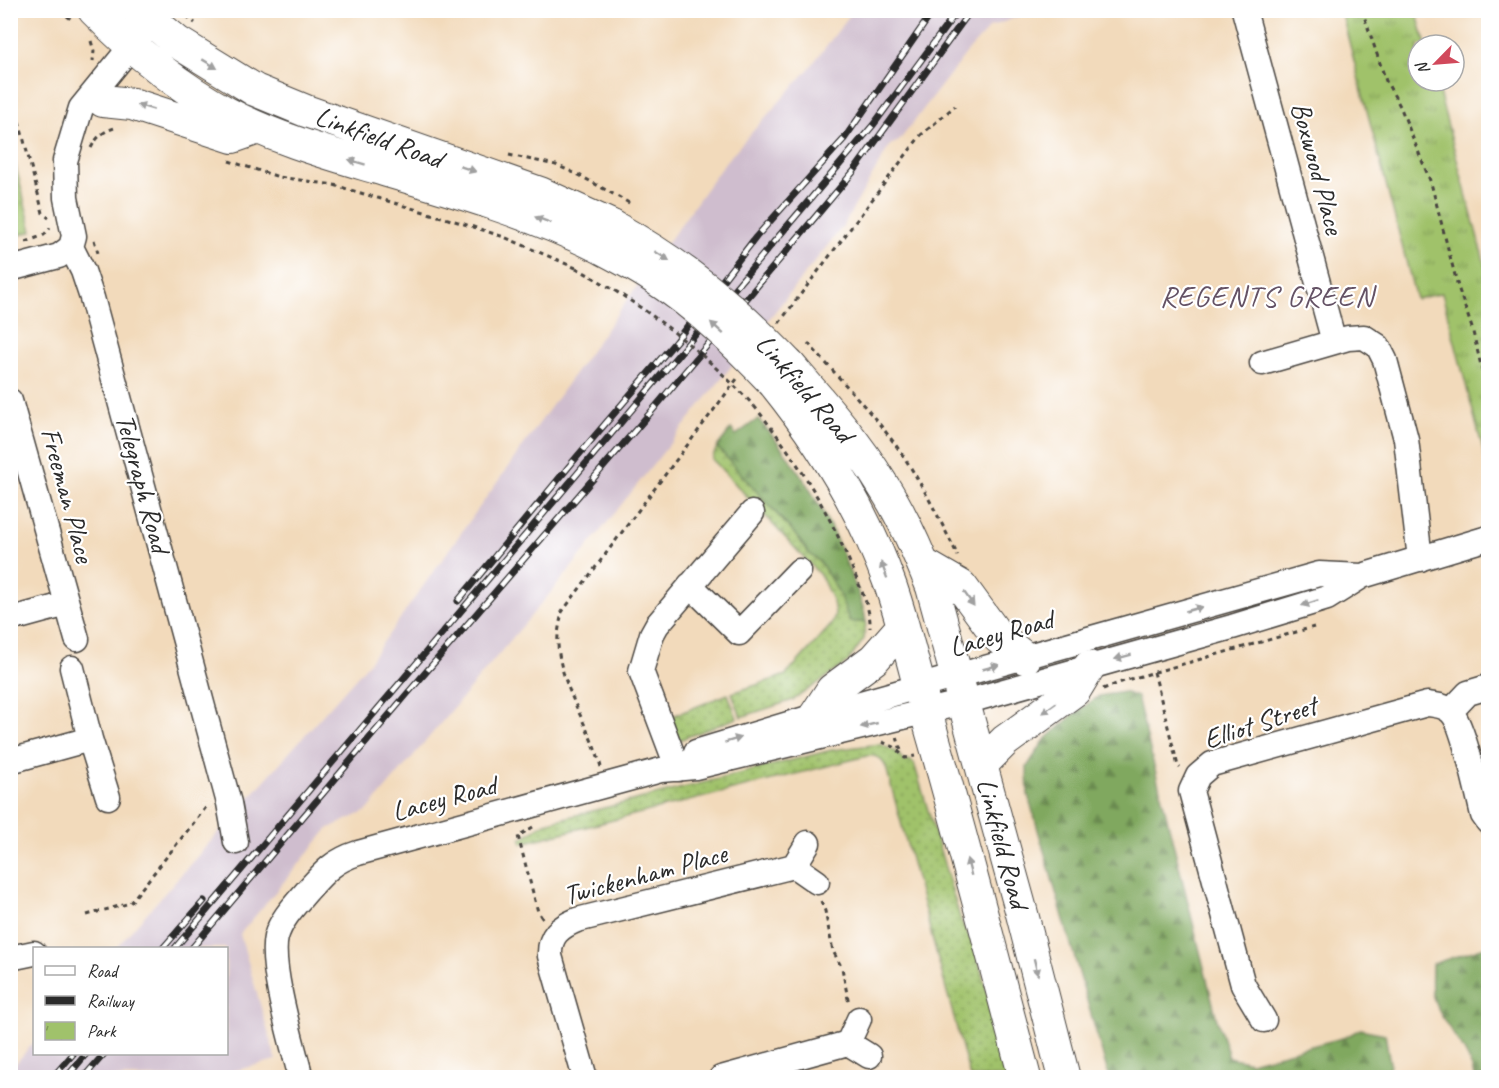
<svg xmlns="http://www.w3.org/2000/svg" width="1499" height="1088" font-family="Caveat,sans-serif">
	<defs>
		<pattern id="grass-dots" width="8" height="8" patternUnits="userSpaceOnUse" patternTransform="scale(1.5)"><rect width="8" height="8" fill="#a0c26b"/><path d="M2 2h.1M6 6h.1" fill="none" stroke="#839e58" stroke-width="1.8" stroke-linecap="round"/></pattern>
		<pattern id="forest-firs" width="22" height="20" patternUnits="userSpaceOnUse" patternTransform="scale(1.5)"><rect width="22" height="20" fill="#80a85f"/><path d="M5 1l3.5 6h-7zM16 11l3.5 6h-7z" fill="#69894f"/></pattern>
		<pattern id="park-tufts" width="24" height="20" patternUnits="userSpaceOnUse" patternTransform="scale(1.5)"><rect width="24" height="20" fill="#a0c26b"/><path d="M3 7l-1-3M5 7V3M7 7l1-3M15 17l-1-3M17 17v-4M19 17l1-3" fill="none" stroke="#839e58"/></pattern>
	</defs>
	<rect width="100%" height="100%" fill="#fff"/>
	<filter id="ink" filterUnits="userSpaceOnUse"><feTurbulence type="fractalNoise" baseFrequency=".0167" numOctaves="2"/><feDisplacementMap in="SourceGraphic" scale="12" xChannelSelector="R" yChannelSelector="G"/><feConvolveMatrix kernelMatrix="1 2 1 2 8 2 1 2 1" color-interpolation-filters="sRGB"/></filter>
	<filter id="wash" filterUnits="userSpaceOnUse"><feTurbulence type="fractalNoise" baseFrequency=".008" numOctaves="4" result="noise"/><feDisplacementMap in="SourceGraphic" scale="24" xChannelSelector="R" yChannelSelector="G"/><feGaussianBlur stdDeviation="1.35" result="paint"/><feColorMatrix in="noise" values="0 0 0 0 0 0 0 0 0 0 0 0 0 0 0 0 0 1.4 0 .05"/><feComposite in="paint" operator="in"/></filter>
	<g filter="url(#wash)">
		<rect width="100%" height="100%" fill="#f2dabb"/>
		<path fill="#cfbdce" d="M853,11H1034L990,27L967,52L899,141L890,145L843,226L567,573L367,811L329,828L240,934L276,1060L210,1077L11,1078V1069L34,1042V1054H226V948H116L367,665L726,161L808,70Z"/>
		<path fill="url(#grass-dots)" stroke="#66764b" stroke-width="1.5" d="M717,447L794,533L809,553L821,563L838,591L850,622H866L864,639L847,663L793,700L741,717L732,693L786,675L832,624L835,614L833,602L821,576L712,459Z
			M728,694L737,718L679,740L668,718Z
			M880,744L898,753L904,762L909,760L914,763L961,921L975,948L1010,1077H970L886,767C881,758 877,755 867,756L522,843L521,839L545,823L832,750Z"/>
		<path fill="url(#forest-firs)" stroke="#566a45" stroke-width="1.5" d="M758,419C799,465 831,520 852,578C858,592 864,606 866,622H850L838,591L821,563L809,553L794,533L717,447L731,429L736,435Z
			M1124,692L1137,697L1217,1020L1229,1057L1250,1062L1346,1037L1360,1029L1385,1034L1390,1063L1388,1077H1109L1028,795L1027,767L1044,741L1075,713L1099,696Z
			M1488,946V1077H1474C1470,1048 1439,1023 1432,993C1431,984 1432,973 1432,964Z"/>
		<path fill="url(#park-tufts)" stroke="#66764b" stroke-width="1.5" d="M1341,11H1416L1426,45H1418V81H1436L1488,276V469L1442,293L1416,299Z
			M11,148L32,231L11,238H10Z"/>
	</g>
	<g filter="url(#ink)">
		<g fill="none" stroke-linecap="round" stroke-linejoin="round">
			<g stroke="#494541" stroke-width="27">
				<path id="minor" d="M1244,10L1334,342
					M151,22L81,108L65,161L66,198L74,236L71,247L83,271L92,298L229,803L236,842
					M10,269L59,256L71,247
					M1262,363L1348,338L1364,337L1378,346L1385,360L1406,439L1420,559
					M10,401L77,639
					M690,585L739,633L799,571
					M23,616L67,604
					M72,668L90,739
					M1451,711L1468,693L1488,687
					M696,752L815,716L1319,574L1362,576
					M10,761L90,739L108,797
					M678,769L641,671L652,634L657,625L752,513
					M808,843L794,866L817,882
					M10,958L34,953
					M859,1019L848,1043L869,1056
					M1264,1020L1243,985L1191,791L1198,776L1212,764L1427,704C1435,705 1443,705 1450,711C1463,721 1478,795 1483,815L1488,822
					M301,1078C293,1046 269,966 276,937C281,919 295,905 307,891C324,872 333,861 358,853L661,770L695,767L965,702L1232,627L1327,598L1362,576L1488,538
					M585,1078L550,956C549,935 560,927 577,920L794,866
					M721,1078L848,1043"/>
			</g>
			<g stroke="#494541" stroke-width="34">
				<path id="major" d="M94,10C134,51 177,86 227,113C274,138 327,153 377,168C452,190 526,211 596,245
					M139,10L177,42L255,90L306,111L540,193L612,226
					M103,101L132,104L233,137L253,130
					M789,365C822,403 856,441 882,484C903,516 918,551 932,587L1021,910L1064,1078
					M774,383C824,445 864,511 891,587C908,637 919,689 934,740C966,852 995,965 1025,1078
					M923,564L961,586L999,638L1025,658
					M815,716L832,690L874,659L903,626
					M982,764L1005,741L1075,690L1089,667"/>
			</g>
			<path stroke="#494541" stroke-width="3" stroke-dasharray="4.5 4.5" stroke-linecap="butt" d="M60,10L73,21
				M180,10L195,23
				M1362,10L1386,81L1400,106L1431,183L1458,287L1472,328L1483,374L1488,411
				M91,41L94,51L93,61
				M10,87L43,213L49,218
				M91,148C97,136 105,130 118,127
				M509,155L556,165L579,175L631,204
				M229,161L279,177L334,185L458,222L504,237L576,268
				M94,240L98,253
				M26,242L44,235L50,228
				M779,323L921,135L955,106
				M808,343C837,376 868,408 895,444C920,479 939,518 958,556
				M754,406C797,458 830,513 855,575C862,592 871,610 870,628
				M1154,672L1178,766L1180,768
				M1103,689L1127,680L1314,627
				M897,737L902,754
				M882,742L894,747L905,758L915,756
				M601,767C590,727 560,686 558,644C557,634 560,622 562,612L737,379
				M533,827L518,836L538,912L544,921
				M821,901L825,911L833,951L842,968L849,1004
				M87,915L130,903L207,806"/>
			<use href="#minor" stroke="#fff" stroke-width="24"/>
			<use href="#major" stroke="#fff" stroke-width="32"/>
			<g stroke="#2b2b2b" stroke-width="7">
				<path id="rail" d="M458,601L576,458L676,341L756,237L844,139L934,10
					M163,948L204,901
					M175,948L874,124L958,10
					M192,948L407,694L657,405L854,171L971,10
					M52,1078L73,1054
					M66,1078L86,1054
					M83,1078L104,1054"/>
			</g>
			<use href="#rail" stroke="#fff" stroke-width="4.5" stroke-dasharray="14" stroke-linecap="butt"/>
			<g stroke="#494541" stroke-width="34" stroke-linecap="butt">
				<path id="major-bridge" d="M612,226C684,266 732,306 789,365
					M596,245C615,255 635,265 653,277C698,306 737,344 774,383"/>
			</g>
			<path stroke="#494541" stroke-width="3" stroke-dasharray="4.5 4.5" stroke-linecap="butt" d="M576,268C644,305 702,350 754,406"/>
			<use href="#major-bridge" stroke="#fff" stroke-width="32"/>
		</g>
		<defs><path id="oneway-solid" d="M-6-.8H1V-3.2L6.5 0L1 3.2V.8H-6Z" transform="scale(1.5)"/></defs>
		<g fill="#a0a0a0">
			<use href="#oneway-solid" transform="translate(210 64) rotate(31)"/>
			<use href="#oneway-solid" transform="translate(145 107) rotate(-164)"/>
			<use href="#oneway-solid" transform="translate(357 162) rotate(-163)"/>
			<use href="#oneway-solid" transform="translate(468 169) rotate(19)"/>
			<use href="#oneway-solid" transform="translate(543 220) rotate(-159)"/>
			<use href="#oneway-solid" transform="translate(662 256) rotate(32)"/>
			<use href="#oneway-solid" transform="translate(717 328) rotate(-138)"/>
			<use href="#oneway-solid" transform="translate(884 570) rotate(-111)"/>
			<use href="#oneway-solid" transform="translate(969 599) rotate(55)"/>
			<use href="#oneway-solid" transform="translate(1310 603) rotate(162)"/>
			<use href="#oneway-solid" transform="translate(1194 609) rotate(-16)"/>
			<use href="#oneway-solid" transform="translate(1123 657) rotate(165)"/>
			<use href="#oneway-solid" transform="translate(991 667) rotate(-16)"/>
			<use href="#oneway-solid" transform="translate(1049 708) rotate(144)"/>
			<use href="#oneway-solid" transform="translate(869 725) rotate(167)"/>
			<use href="#oneway-solid" transform="translate(733 740) rotate(-17)"/>
			<use href="#oneway-solid" transform="translate(969 867) rotate(-105)"/>
			<use href="#oneway-solid" transform="translate(1036 967) rotate(76)"/>
		</g>
	</g>
	<g text-anchor="middle" dominant-baseline="central" stroke-width="4.5" stroke-linejoin="round" paint-order="stroke">
		<g font-size="28" fill="#2b2b2b" stroke="#fff">
			<text transform="translate(379 137) rotate(20)">Linkfield Road</text>
			<text transform="translate(1318 168) rotate(75)">Boxwood Place</text>
			<text transform="translate(805 388) rotate(49)">Linkfield Road</text>
			<text transform="translate(143 483) rotate(75)">Telegraph Road</text>
			<text transform="translate(68 495) rotate(75)">Freeman Place</text>
			<text transform="translate(1001 633) rotate(-16)">Lacey Road</text>
			<text transform="translate(1260 722) rotate(-18)">Elliot Street</text>
			<text transform="translate(444 798) rotate(-15)">Lacey Road</text>
			<text transform="translate(1003 843) rotate(75)">Linkfield Road</text>
			<text transform="translate(645 874) rotate(-15)">Twickenham Place</text>
		</g>
		<g font-size="30" letter-spacing="1.5" fill="#645265" stroke="#fff">
			<text x="1267" y="296">REGENTS GREEN</text>
		</g>
	</g>
	<rect width="1499" height="1088" fill="none" stroke="#fff" stroke-width="36"/>
	<rect x="33" y="947" width="195" height="108" fill="#ffffff" stroke="#aaaaaa" stroke-width="1.5"/>
	<rect x="45" y="966" width="30" height="9" fill="#ffffff" stroke="#aaaaaa" stroke-width="1.5"/>
	<text x="87" y="977" font-size="18" fill="#2b2b2b">Road</text>
	<rect x="45" y="996" width="30" height="9" fill="#2b2b2b" stroke="#aaaaaa" stroke-width="1.5"/>
	<text x="87" y="1007" font-size="18" fill="#2b2b2b">Railway</text>
	<rect x="45" y="1022" width="30" height="18" fill="url(#park-tufts)" stroke="#aaaaaa" stroke-width="1.5"/>
	<text x="87" y="1037" font-size="18" fill="#2b2b2b">Park</text>
	<g transform="translate(1436 63) rotate(245)"><circle r="28" fill="#ffffff" stroke="#aaaaaa" stroke-width="1.5"/>
	<path d="M0-4.5L10 22L0 15L-10 22Z" fill="#d1495b"/>
	<text y="-9" font-size="16" font-weight="bold" text-anchor="middle" fill="#2b2b2b">N</text>
	</g>
</svg>
